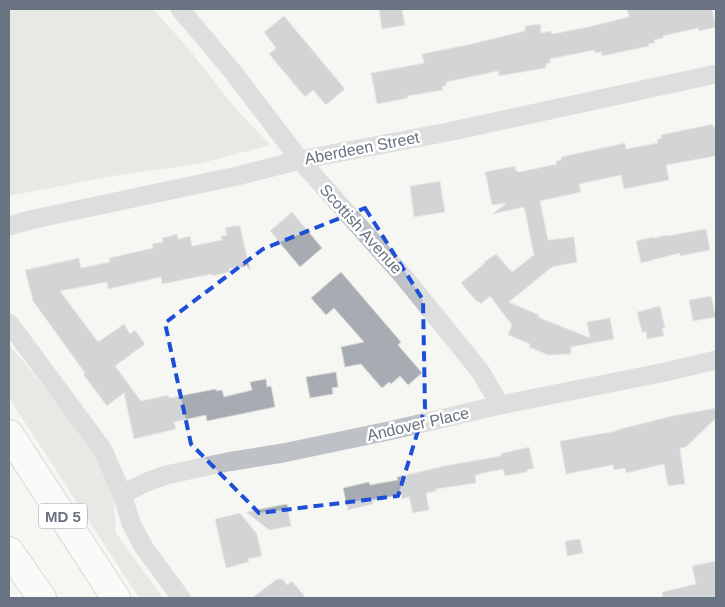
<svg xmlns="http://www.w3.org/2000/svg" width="725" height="607" font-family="Arial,sans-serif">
	<rect width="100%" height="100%" fill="#f6f6f3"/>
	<path fill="#d5dad3" d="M9,9H153L188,48L235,108L270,145L198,164L106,177L9,196Z
		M9,344L111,469L116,533L163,598H139L9,398Z"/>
	<path fill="#a7acb3" stroke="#d7d8d6" d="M379,9H402L405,25L382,29Z
		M627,9H712L716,27L699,31L698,28L663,36V38L654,40L655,43L648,44L649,46L602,56L601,52L595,53V50L550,59V63L546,64V68L499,76L498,71L446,82L447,85L442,87L443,90L407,96L408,98L377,104L371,73L424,63L422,54L467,45L525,31V26L540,24L541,33L551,31L552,34L588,27L629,17Z
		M284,16L345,89L326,105L313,90L305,97L269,54L276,48L264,32Z
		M713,124V127L716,126V156L666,165L669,180L624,189L621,175L580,184L579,185L581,192L540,201L548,240L574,237L577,262L552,267L509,302L539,315L538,317L590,338L587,322L610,318L614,339L571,347V354L548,355L529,347L530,344L508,335L512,325L490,296L481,304L478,301L477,302L461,283L485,263L484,262L496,254L512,272L534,255L524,207L492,214L507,203L492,205L485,172L515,166L516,171H518L519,172L557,164L556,161L561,160V157L625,143L626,149L658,143L657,139H661V135Z
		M440,181L445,212L414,217L410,186Z
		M292,212L322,248L300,267L270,231Z
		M234,226H240L250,270L246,264V266L229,269L230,272L212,276V274L162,284L161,277L108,289L107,282L60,291L98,342L124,324L130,334L135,330L145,344L115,366L141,401L168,395L169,398L216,389V391L222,390L224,397L252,390L250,382L266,379L267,387L271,386L275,407L207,421L206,415L174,422L176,429L134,439L124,393L107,406L83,374L85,373L33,301L25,270L79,258L81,268L110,262L109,258L153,248L152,244L163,242L162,238L177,234L178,239L190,236L192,246L222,240L221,236L227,235L225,228Z
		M706,229L710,250L680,256V253L641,263L636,241L653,237L654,238L666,235L667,236Z
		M341,272L401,342L398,345L422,373L408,385L400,376L391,384L389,382L382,388L361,364L345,367L341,347L364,342L334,308L326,315L311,298Z
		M711,296L716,317L693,321L689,300Z
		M660,306L665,328H662L664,336L647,339L646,332H642L637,312Z
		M336,372L338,387L332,388L333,394L310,398L306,377Z
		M716,408V418L686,447L680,448L685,484L668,486L664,464L626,473L625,468L614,470L613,465L566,474L560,441L617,431V430L672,416Z
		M529,447L534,468L527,470V472L505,476L503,469L475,475L476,483L436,489L437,491L426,493L429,510L413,513L409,497L402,499L401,494L373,501V504L348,510L343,488L369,482L370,485L398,480L397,477L449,465L501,456L500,454Z
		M287,504L291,526L269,530L246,512Z
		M240,513L257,534L262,556L248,559L249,562L226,568L215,519Z
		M580,539L583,553L567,556L565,541Z
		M716,561V598H663L662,592L696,584L692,566Z
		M277,579H283L287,585L292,581L306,598H252Z"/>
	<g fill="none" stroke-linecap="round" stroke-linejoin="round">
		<g stroke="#b2b4b8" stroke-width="30">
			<path id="highway" d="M9,434L116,598
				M9,551L42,598"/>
		</g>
		<path stroke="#bec1c5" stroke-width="19" d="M180,9L233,72L300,160L404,277L480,371L500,405
			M9,226L30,220L237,176L300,160L448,132L716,74
			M9,323L103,450L122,494L131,523L143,546L181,598
			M122,494L147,482L166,475L227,462L283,453L393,430L500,405L665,372L716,360"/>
		<use href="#highway" stroke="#fff" stroke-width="28"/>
	</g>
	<path d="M0 0H725V607H0ZM365,208L423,300L425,408L398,496L259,513L191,444L165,323L263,249Z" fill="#f6f6f3" fill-opacity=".55" fill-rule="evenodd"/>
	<path fill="none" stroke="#1d4ed8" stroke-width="4" stroke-dasharray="10 6" stroke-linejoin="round" d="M365,208L423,300L425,408L398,496L259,513L191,444L165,323L263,249Z"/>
	<g text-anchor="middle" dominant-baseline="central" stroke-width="5" stroke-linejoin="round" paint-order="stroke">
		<rect fill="#fff" stroke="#969da7" stroke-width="1" x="39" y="503.5" width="48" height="25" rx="4"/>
		<g font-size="15" font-weight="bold" fill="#697381">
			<text x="63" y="516">MD 5</text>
		</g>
		<g font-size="16" fill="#697381" stroke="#fff">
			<text transform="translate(362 148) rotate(-11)">Aberdeen Street</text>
			<text transform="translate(361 229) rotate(48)">Scottish Avenue</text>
			<text transform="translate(418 424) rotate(-13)">Andover Place</text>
		</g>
	</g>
	<rect width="725" height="607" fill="none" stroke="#697381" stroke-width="20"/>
</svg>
